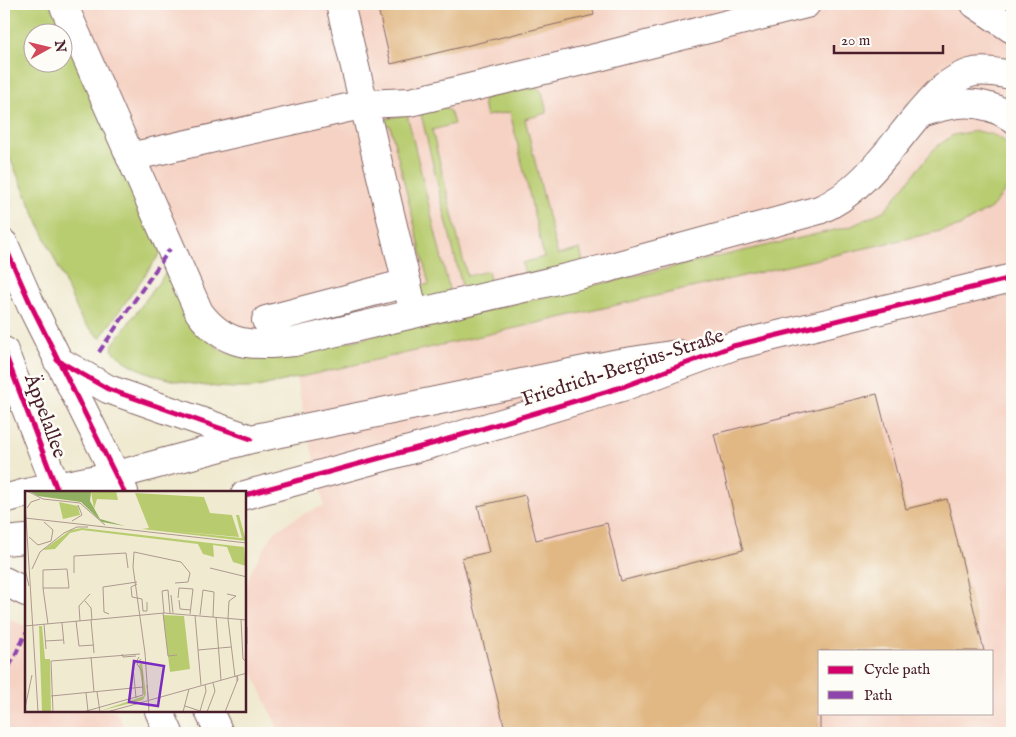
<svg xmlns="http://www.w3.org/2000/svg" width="1016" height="737" font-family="'IM FELL English',serif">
	<rect width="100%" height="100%" fill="#fdfcf7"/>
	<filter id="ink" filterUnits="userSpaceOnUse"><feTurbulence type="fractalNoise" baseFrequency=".02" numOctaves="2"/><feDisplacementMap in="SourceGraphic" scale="10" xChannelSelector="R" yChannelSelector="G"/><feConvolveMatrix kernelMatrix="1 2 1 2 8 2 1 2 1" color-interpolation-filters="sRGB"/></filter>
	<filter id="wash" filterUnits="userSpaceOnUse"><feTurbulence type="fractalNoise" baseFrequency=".0096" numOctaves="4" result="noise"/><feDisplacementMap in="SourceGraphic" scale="20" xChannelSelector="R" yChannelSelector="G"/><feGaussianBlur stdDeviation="1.12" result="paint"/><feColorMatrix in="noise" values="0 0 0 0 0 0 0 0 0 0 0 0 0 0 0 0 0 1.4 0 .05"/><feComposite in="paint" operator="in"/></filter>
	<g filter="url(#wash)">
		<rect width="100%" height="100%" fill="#f0ead1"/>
		<path fill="#f5d2c3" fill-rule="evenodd" d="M53,4H1012V733H280L245,655V592L252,568L275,531L305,513L324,506L291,355L262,359L225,352L211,344L196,326ZM820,651H992V713H820Z
			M4,617L26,626V711H116L127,733H4Z"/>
		<path fill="#b8cc6f" stroke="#81764d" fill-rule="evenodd" d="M4,4H53L162,251L100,338L82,321L4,145ZM32,32H62V62H32Z
			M536,86L542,92L547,113L525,119L554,241L558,255L580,249L583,262L525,276L522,263L544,257L510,112L486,116L483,104L484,98Z
			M442,105L450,111L454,124L432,130L467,276L488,271L491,284L463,291L420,110Z
			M407,114L450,293L421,300L418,287L429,284L390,125L379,127L377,121Z
			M976,131C1014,137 1012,149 1012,183L991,208L958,227L253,388C210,389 143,382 112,350L113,344L170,267C200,336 206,367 291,355L852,226L885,210L935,148L953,135Z"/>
		<g id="blocks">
			<path fill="#e1b884" d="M377,4H592L594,15L391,64Z
				M877,394L906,509L947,499L984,651H820V733H506L462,558L489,552L478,506L525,495L536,540L607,523L621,581L743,550L714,434Z"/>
		</g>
	</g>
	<g filter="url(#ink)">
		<use href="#blocks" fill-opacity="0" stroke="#846665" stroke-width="1"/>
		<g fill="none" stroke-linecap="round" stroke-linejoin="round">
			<g stroke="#846665" stroke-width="30">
				<path id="minor" d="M63,4L199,312C225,348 254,346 294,342L604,269L819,210C860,194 890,148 918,115C933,98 947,80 970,73C983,69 999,73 1012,75
					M340,4L414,314
					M975,4L1012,29
					M920,113C953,102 981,97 1012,118
					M130,157L365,104L410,102L599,57L806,4
					M266,320L407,283
					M57,360L108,389L251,439
					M31,492L117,475L251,439L619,363L678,354
					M245,495L435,443L625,386L733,346L1012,278
					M4,499L26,493
					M4,541L26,539
					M4,581L26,592"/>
			</g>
			<g stroke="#846665" stroke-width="30">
				<path id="major" d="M4,244L31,305L124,492
					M4,351L58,492
					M159,711L169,733
					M209,711L219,733"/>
			</g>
			<use href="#minor" stroke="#fff" stroke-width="28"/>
			<use href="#major" stroke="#fff" stroke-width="28"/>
			<path stroke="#8e44ad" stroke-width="4" stroke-dasharray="8 4" stroke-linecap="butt" d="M99,352L170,249
				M4,677L26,633"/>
			<g stroke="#fdfcf7" stroke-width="8">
				<path id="cycleway" d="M4,244L31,305L124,492
					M4,351L58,492
					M57,360L108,389L251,439
					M245,495L435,443L625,386L733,346L1012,278"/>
			</g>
			<use href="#cycleway" stroke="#d6006c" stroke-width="5"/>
		</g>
	</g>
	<g text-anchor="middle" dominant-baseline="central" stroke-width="5" stroke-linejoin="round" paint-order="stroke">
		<g font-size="20" fill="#4a1f2b" stroke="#fdfcf7">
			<text transform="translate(623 368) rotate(-18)">Friedrich-Bergius-Straße</text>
			<text transform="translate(45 416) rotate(70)">Äppelallee</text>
		</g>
	</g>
	<g transform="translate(25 491)">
		<rect width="221" height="221" fill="#f0ead1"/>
		<path d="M17,0H108V1L91,0L93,9L72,8L69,18L66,1ZM110,2L179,6L185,22L207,24L214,46L148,40L217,47L211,24H214L221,50L117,38L124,37ZM34,11L53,15L55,24L38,28ZM57,37L219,56L221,75L208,71L202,56L188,54L189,66L178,63L173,53L57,39L45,42L30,58L18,59L46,39ZM138,124L159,125L165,178L145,181ZM14,135H17L20,168H25L26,221H17ZM117,172L121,203L118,209L75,220L119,205L114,174Z" fill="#b8cc6f"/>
		<path d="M4,0L66,1L65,10L75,28L100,35L77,31L56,11L13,5Z" fill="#92b062"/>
		<path fill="none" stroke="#ae998f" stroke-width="1" d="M2,0L18,8L55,12L80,34M0,10L13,221M2,17L6,11L15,8M0,27L222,52M47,30L57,24L53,14M4,46L13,54L26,50L28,39L19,31M108,76L120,162L124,221M108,76L109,61L156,71L165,82L163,91L150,92M185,77L222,86M0,78L4,95M7,78L15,61L39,42L52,36H63M42,78L44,97H18V79ZM49,82V65L101,62L103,77M112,93L106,96L107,106L117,108L118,120H122V111M18,97L23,133M202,103L211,105L204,110L203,128L210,186M146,104L148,122M153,107L154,97L168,98L165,123M154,109L155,118L166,119M60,110L66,117L67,129M138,122L143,165L152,164M139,122L137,100L143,99L145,122M84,123L79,121L78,96L112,91M170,124L176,194M175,124L178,99L189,101L188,126M191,126L196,189M66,129L69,162M216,129L218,168L222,171M51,130L54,155L69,154M55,130L54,115L65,103M37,132L39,153M19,133L21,158M0,135L139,122L222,129M222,136V153M20,150L38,149M173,159L206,156M97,163L98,166L111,165M66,166L69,201M122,194L124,216M72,201L75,221M61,202L63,220M26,205L118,196M111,207L108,176L114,166M160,215L178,221M0,217L7,184M175,220L181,200L180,194M28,221L26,170L115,163M58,221L118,204L117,180L112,173L116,168M82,221L222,182M158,221L164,198M182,221L190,200L188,192M200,221L213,188L212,185V190"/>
		<path fill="#7b2cbf" fill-opacity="0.15" stroke="#7b2cbf" stroke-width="2.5" d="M109,170L139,175L133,215L104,211Z"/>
		<rect width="221" height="221" fill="none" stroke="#4a1f2b" stroke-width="2.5"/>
	</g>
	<rect width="1016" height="737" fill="none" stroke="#fdfcf7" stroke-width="20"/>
	<rect x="818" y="650" width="175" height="65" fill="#fdfcf7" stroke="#b5a4a5"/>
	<rect x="828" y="666" width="25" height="8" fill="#d6006c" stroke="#b5a4a5"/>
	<text x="864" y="674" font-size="15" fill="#4a1f2b">Cycle path</text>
	<rect x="828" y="691" width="25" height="8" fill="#8e44ad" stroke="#b5a4a5"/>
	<text x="864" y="700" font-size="15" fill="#4a1f2b">Path</text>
	<g transform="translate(48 48) rotate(82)"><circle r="24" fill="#fdfcf7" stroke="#b5a4a5"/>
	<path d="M0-4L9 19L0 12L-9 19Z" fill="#d1495b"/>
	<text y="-8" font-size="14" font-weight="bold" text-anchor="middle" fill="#4a1f2b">N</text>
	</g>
	<path d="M834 45v8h109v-8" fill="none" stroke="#4a1f2b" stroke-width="2.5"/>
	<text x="841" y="45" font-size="15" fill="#4a1f2b" stroke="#fdfcf7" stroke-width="4" paint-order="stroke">20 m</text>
</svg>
